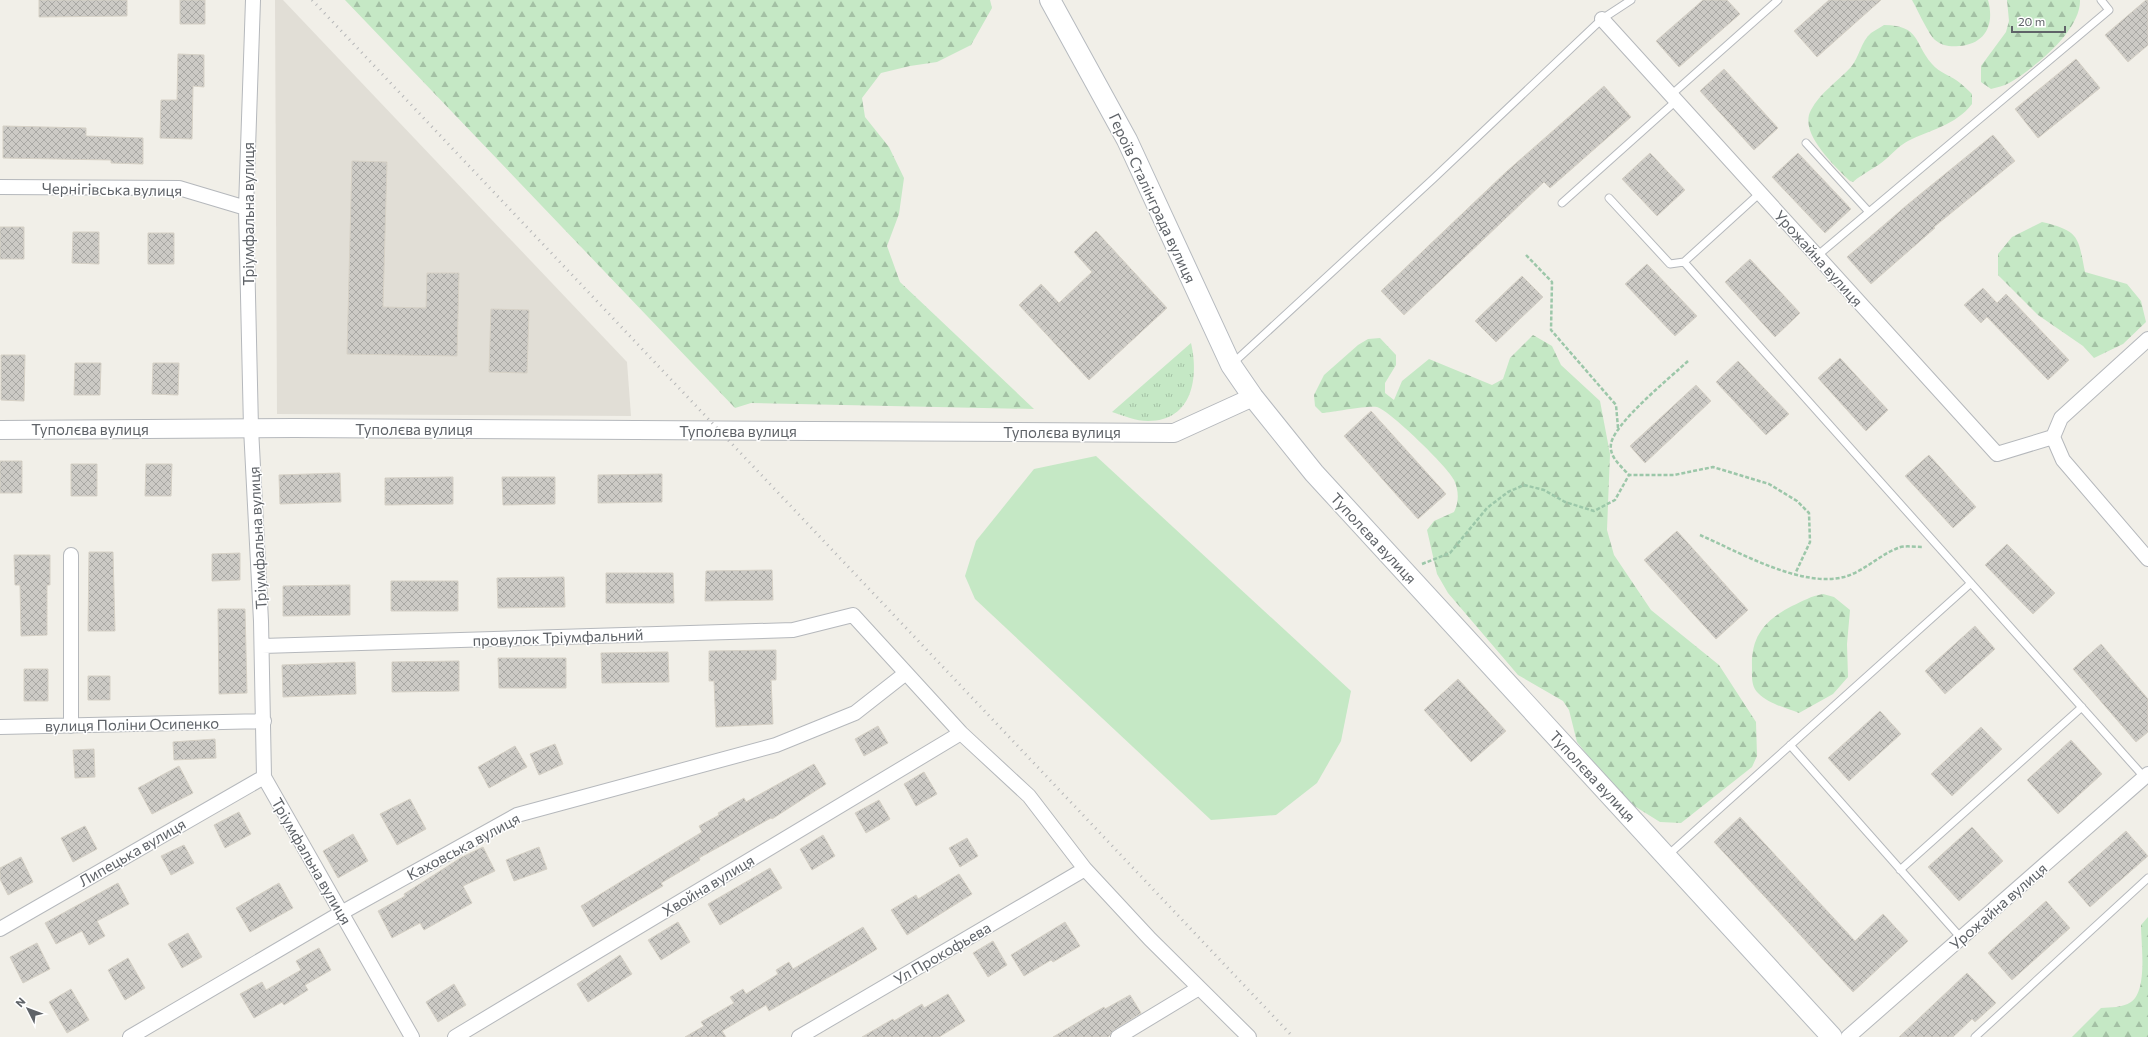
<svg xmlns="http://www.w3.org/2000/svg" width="2148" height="1037" font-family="Commissioner,sans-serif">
	<defs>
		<pattern id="grass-tufts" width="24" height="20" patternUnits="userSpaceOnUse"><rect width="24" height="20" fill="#c5e8c5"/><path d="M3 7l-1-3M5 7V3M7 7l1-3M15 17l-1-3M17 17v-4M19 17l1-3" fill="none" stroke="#a3c0a4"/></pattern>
		<pattern id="forest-firs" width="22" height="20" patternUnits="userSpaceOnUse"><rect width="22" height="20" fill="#c5e8c5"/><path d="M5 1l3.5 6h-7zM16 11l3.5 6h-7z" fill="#a3c0a4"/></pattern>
		<pattern id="building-cross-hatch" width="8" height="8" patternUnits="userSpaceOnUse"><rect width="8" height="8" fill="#cccac5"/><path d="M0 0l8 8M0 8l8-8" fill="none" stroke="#a9a8a4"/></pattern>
	</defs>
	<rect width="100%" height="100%" fill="#f1efe8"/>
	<path fill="#e1ded6" d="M275,0H283L627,362L631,416L277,414Z"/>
	<path fill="url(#grass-tufts)" d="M1191,343C1199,377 1193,421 1148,421C1136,421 1124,416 1112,412Z"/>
	<path fill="url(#forest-firs)" d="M345,0H990L992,8L971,45L937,62L910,66L881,73L862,98L865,117L889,147L904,178L899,214L887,246L900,282L1034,409L751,403L735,408Z
		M1912,0H1988C1995,25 1985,44 1959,46C1951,47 1942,46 1935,40C1929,35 1917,9 1912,0Z
		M2007,0H2080C2081,31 2033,69 2009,83C2004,86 1997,87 1991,89L1981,82V66L2006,32L2009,21Z
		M1884,25C1921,26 1913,42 1932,64C1939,73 1952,76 1960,83C1964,86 1968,90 1972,94V104C1956,125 1930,130 1908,141C1900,145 1893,153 1886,159C1876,168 1863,173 1853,182L1850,181C1836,167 1798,133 1811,110C1820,93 1838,81 1851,67C1859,58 1861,41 1871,33C1875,30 1880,28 1884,25Z
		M2042,222C2080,231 2078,237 2085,272L2127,284L2141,301L2146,322L2123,344L2094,358L2083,346L2038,315L1998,275V254L2012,237Z
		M1533,335L1552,346L1561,365L1600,401L1610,454L1607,530L1614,555L1651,610L1719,665L1756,722L1757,756L1752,767L1681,823L1660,822L1623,799L1577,742L1569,710L1563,701L1518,675L1448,593L1437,574L1427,530L1434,521L1454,512C1459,502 1459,491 1454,480C1449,468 1389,410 1377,407C1369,405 1333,412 1322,413L1315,406L1314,395L1324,375L1358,345L1368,339L1380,338L1396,355V365L1385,383V393L1394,400L1402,381L1429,359L1492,385L1503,379L1510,358Z
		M1823,594L1834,597L1850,610L1847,644L1848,677L1833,694L1799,713C1786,708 1769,704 1758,693C1751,686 1752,677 1752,667C1751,636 1765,620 1792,606C1803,601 1811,596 1823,594Z
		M2148,917V1037H2072L2101,1008C2111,1007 2122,1008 2131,1002C2148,991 2141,943 2141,925Z"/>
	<path fill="#c5e8c5" d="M1096,456L1351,691L1341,741L1317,783L1276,815L1211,820L975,599L965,576L976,541L1034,469Z"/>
	<path fill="url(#building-cross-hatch)" stroke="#d6d1c6" d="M39,0H127V16L39,17Z
		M180,0H205V24H180Z
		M1703,0H1727L1740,14L1679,67L1656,41Z
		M1829,0H1881L1817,57L1794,31Z
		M2146,0H2148V45L2128,62L2105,35Z
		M178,54L204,55V87L193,86L192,139L160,138L161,100H177Z
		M2076,59L2100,88L2038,138L2015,109Z
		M1724,69L1778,128L1754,150L1700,91Z
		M1604,86L1631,117L1550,188L1544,182L1404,315L1381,291L1506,172Z
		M3,126L86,128V136L143,138V164L111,163V160L3,158Z
		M1993,135L2015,161L1934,227L1935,228L1871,284L1847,257L1907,205Z
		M1650,153L1685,190L1657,216L1622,179Z
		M1798,153L1851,209L1825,233L1772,177Z
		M352,161L387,162L383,307L426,308L427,273H459L457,356L347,354Z
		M0,227H24V259H0Z
		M1096,231L1167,308L1089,380L1019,305L1041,284L1059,303L1092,272L1074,252Z
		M73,232H99V264L72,263Z
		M148,233H174V264H148Z
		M1750,259L1800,313L1775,337L1725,282Z
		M1647,264L1697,316L1675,336L1625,284Z
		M1522,276L1543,297L1496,342L1475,321Z
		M1983,288L1997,303L2006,294L2069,360L2048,380L1987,317L1981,323L1964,305Z
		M491,309L529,310L527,373L489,372Z
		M1,355H25L24,401L1,400Z
		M1840,358L1888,410L1866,431L1818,378Z
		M1738,361L1789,414L1766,435L1716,382Z
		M75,363H101L100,395H74Z
		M153,363H179L178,395L152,394Z
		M1696,385L1711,401L1645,463L1630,446Z
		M1371,411L1446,494L1418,519L1344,436Z
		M1929,455L1976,507L1953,528L1905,476Z
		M0,461H22V493H0Z
		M71,464H97V496H71Z
		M146,464H172L171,496H145Z
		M340,473L341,502L280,504L279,475Z
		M662,474V502L598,503V475Z
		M453,477V504L385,505V478Z
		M502,477H555V504L503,505Z
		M1677,531L1748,610L1716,639L1644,560Z
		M2007,544L2055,593L2033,614L1985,565Z
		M89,552H113L115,631H88Z
		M240,553V580L212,581V554Z
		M14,555H50V585H47V635L21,636L20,585H15Z
		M772,570L773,600L705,601L706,571Z
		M606,573H673L674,603H606Z
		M564,577L565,607L498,608L497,578Z
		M391,581H458V611H391Z
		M350,585V615L283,616V586Z
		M218,609H245L247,693L219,694Z
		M1975,626L1995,649L1945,694L1925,671Z
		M2101,644L2148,699V732L2136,742L2073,669Z
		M776,650V680H771L773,724L716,727L714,681H709V651Z
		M668,652L669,682L602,683L601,653Z
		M498,658H566V688H499Z
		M459,661V691L392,692V662Z
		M355,662L356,694L283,697L282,665Z
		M24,669H48V701H24Z
		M88,676H110V700H88Z
		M1458,679L1506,731L1471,762L1424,710Z
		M1880,711L1901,734L1849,781L1828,758Z
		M878,726L888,743L864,756L855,739Z
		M1981,727L2002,749L1952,796L1931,774Z
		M215,739L216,758L174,760L173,742Z
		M2071,740L2102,774L2058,814L2027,780Z
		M555,744L563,764L539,775L530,754Z
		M515,746L527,767L489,788L478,767Z
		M94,749L95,777L75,778L73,750Z
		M814,764L826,784L772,819L771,818L699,858L700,860L661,883L663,886L593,927L581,906L702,832L699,826L719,815L718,813L744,798L746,802Z
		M179,766L193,793L152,814L138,788Z
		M924,772L937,794L916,806L904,784Z
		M410,799L426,829L397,845L380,814Z
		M879,800L890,819L866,833L855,813Z
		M239,812L251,834L225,848L214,825Z
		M1740,817L1855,941L1883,914L1908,941L1853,992L1714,842Z
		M85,826L97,849L73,862L61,838Z
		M1972,827L2003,861L1959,901L1928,867Z
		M2126,831L2148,856L2090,907L2068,882Z
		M353,834L368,861L338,878L323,851Z
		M823,835L835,856L812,870L800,849Z
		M967,838L978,856L960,867L949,848Z
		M184,845L194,863L171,875L161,856Z
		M483,847L495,871L463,886L472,903L424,930L420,923L392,938L378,911L405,896L404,894L462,857Z
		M539,847L547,869L514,881L506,860Z
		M21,857L33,882L8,895L0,879V868Z
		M770,868L782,888L720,925L708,904Z
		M959,874L972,894L907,935L891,910L916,895L918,899Z
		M118,883L129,904L97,921L105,936L89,945L82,931L56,944L45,923Z
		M279,883L293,908L250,932L236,908Z
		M2046,901L2070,928L2012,980L1988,953Z
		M678,922L690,942L661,960L648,940Z
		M1065,922L1080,946L1053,962L1051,960L1024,976L1011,955Z
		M863,927L877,949L854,963L769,1011L766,1005L722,1031L726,1037H685L704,1026L701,1022L734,1003L730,997L743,989L746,994L778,974L776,970L789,962L793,969Z
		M188,933L202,957L182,968L168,944Z
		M993,941L1007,965L988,977L973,953Z
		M37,943L50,969L23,983L10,957Z
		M319,948L331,970L305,985L308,990L284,1005L282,1002L254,1018L240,994L262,982L266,990L301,970L296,961Z
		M620,955L632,974L588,1002L577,984Z
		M128,958L145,988L125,1000L108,970Z
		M1967,973L1996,1003L1975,1022L1972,1019L1953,1037H1899Z
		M454,984L466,1005L438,1022L426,1002Z
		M71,989L89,1020L67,1033L49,1002Z
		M948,994L965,1021L939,1037H862L893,1019L894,1021L922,1004L924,1008Z
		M1130,995L1141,1013L1114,1030L1108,1037H1053L1104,1007L1105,1009Z"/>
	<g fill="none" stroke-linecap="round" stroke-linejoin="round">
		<g stroke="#b5b8bc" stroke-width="9">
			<path id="service" d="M1671,95L1778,0
				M1806,143L1869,212
				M1760,193L1684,262L2145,778
				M1609,198L1670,264L1684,262
				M1562,203L1676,101
				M1817,256L2109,10L2101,0
				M1232,364L1433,179L1602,19L1631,0
				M1790,745L1961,938
				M1668,855L1971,583
				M1900,870L2082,707
				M1975,1037L2148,878"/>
		</g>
		<g stroke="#b5b8bc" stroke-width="16">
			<path id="minor" d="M253,0L246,208L251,428L261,621L264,777L412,1037
				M1602,19L1997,454L2053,437
				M0,187L179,188L246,208
				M2148,339L2061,418L2053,437L2063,460L2148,559
				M262,646L793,630L853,615L961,733L1029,796L1085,869L1150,939L1249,1037
				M71,726V555
				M0,727L264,721
				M0,929L264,777
				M130,1037L341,913L517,815L776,745L855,713L906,673
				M455,1037L961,733
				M799,1037L1085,869
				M1118,1037L1199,988
				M1848,1037L2148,774"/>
		</g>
		<g stroke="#b5b8bc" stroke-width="20">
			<path id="tertiary" d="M0,430L294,428L1174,433L1253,397"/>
		</g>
		<g stroke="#b6babf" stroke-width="22">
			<path id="secondary" d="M1050,0L1127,140L1231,365L1253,397L1314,473L1832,1037"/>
		</g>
		<path stroke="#9cc7a9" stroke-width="2.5" stroke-dasharray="4 2" stroke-linecap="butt" d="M1526,255L1552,282L1551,330L1616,405L1618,428
			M1688,361C1671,377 1614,423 1611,444C1609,457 1621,466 1629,475H1674L1713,467L1769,484L1797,501L1809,513L1810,542L1795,574
			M1700,535C1739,552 1801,588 1844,577C1865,571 1879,555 1898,548C1904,545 1915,547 1922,547
			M1422,564L1450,553L1487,508L1508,492L1524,485L1544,490L1565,502L1594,511L1615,500L1629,475"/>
		<use href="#service" stroke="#fff" stroke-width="7"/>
		<use href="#minor" stroke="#fff" stroke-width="14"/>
		<use href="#tertiary" stroke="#fff" stroke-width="18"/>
		<use href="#secondary" stroke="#fff" stroke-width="20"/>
		<path stroke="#b6b7b8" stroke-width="3" stroke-dasharray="1 5" stroke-linecap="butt" d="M312,0L1293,1037"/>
	</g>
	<g text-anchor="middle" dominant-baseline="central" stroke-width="3" stroke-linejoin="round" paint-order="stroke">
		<g font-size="15" fill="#5f6368" stroke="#fff">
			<text transform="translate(112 189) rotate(1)">Чернігівська вулиця</text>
			<text transform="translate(1153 198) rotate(65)">Героїв Сталінграда вулиця</text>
			<text transform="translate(248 214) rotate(-90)">Тріумфальна вулиця</text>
			<text transform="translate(1819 258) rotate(48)">Урожайна вулиця</text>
			<text x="90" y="429">Туполєва вулиця</text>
			<text x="414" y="429">Туполєва вулиця</text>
			<text x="738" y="431">Туполєва вулиця</text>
			<text x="1062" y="432">Туполєва вулиця</text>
			<text transform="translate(257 538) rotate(-93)">Тріумфальна вулиця</text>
			<text transform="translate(1374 538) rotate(47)">Туполєва вулиця</text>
			<text transform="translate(558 637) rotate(-2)">провулок Тріумфальний</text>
			<text transform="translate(132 724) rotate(-1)">вулиця Поліни Осипенко</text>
			<text transform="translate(1593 776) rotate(47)">Туполєва вулиця</text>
			<text transform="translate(463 846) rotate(-28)">Каховська вулиця</text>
			<text transform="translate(132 852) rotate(-30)">Липецька вулиця</text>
			<text transform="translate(312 861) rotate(60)">Тріумфальна вулиця</text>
			<text transform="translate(708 885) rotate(-31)">Хвойна вулиця</text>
			<text transform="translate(1998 906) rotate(-41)">Урожайна вулиця</text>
			<text transform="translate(942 953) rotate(-30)">Ул Прокофьева</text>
		</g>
	</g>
	<g transform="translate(28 1009) rotate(312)" stroke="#ffffff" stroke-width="3" paint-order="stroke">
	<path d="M0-3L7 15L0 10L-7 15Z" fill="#5f6368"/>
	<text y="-6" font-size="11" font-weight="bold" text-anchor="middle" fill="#5f6368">N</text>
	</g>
	<path d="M2012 26v6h53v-6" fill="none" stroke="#5f6368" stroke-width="2"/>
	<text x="2018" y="26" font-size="12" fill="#5f6368" stroke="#ffffff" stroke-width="3" paint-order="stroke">20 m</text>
</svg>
